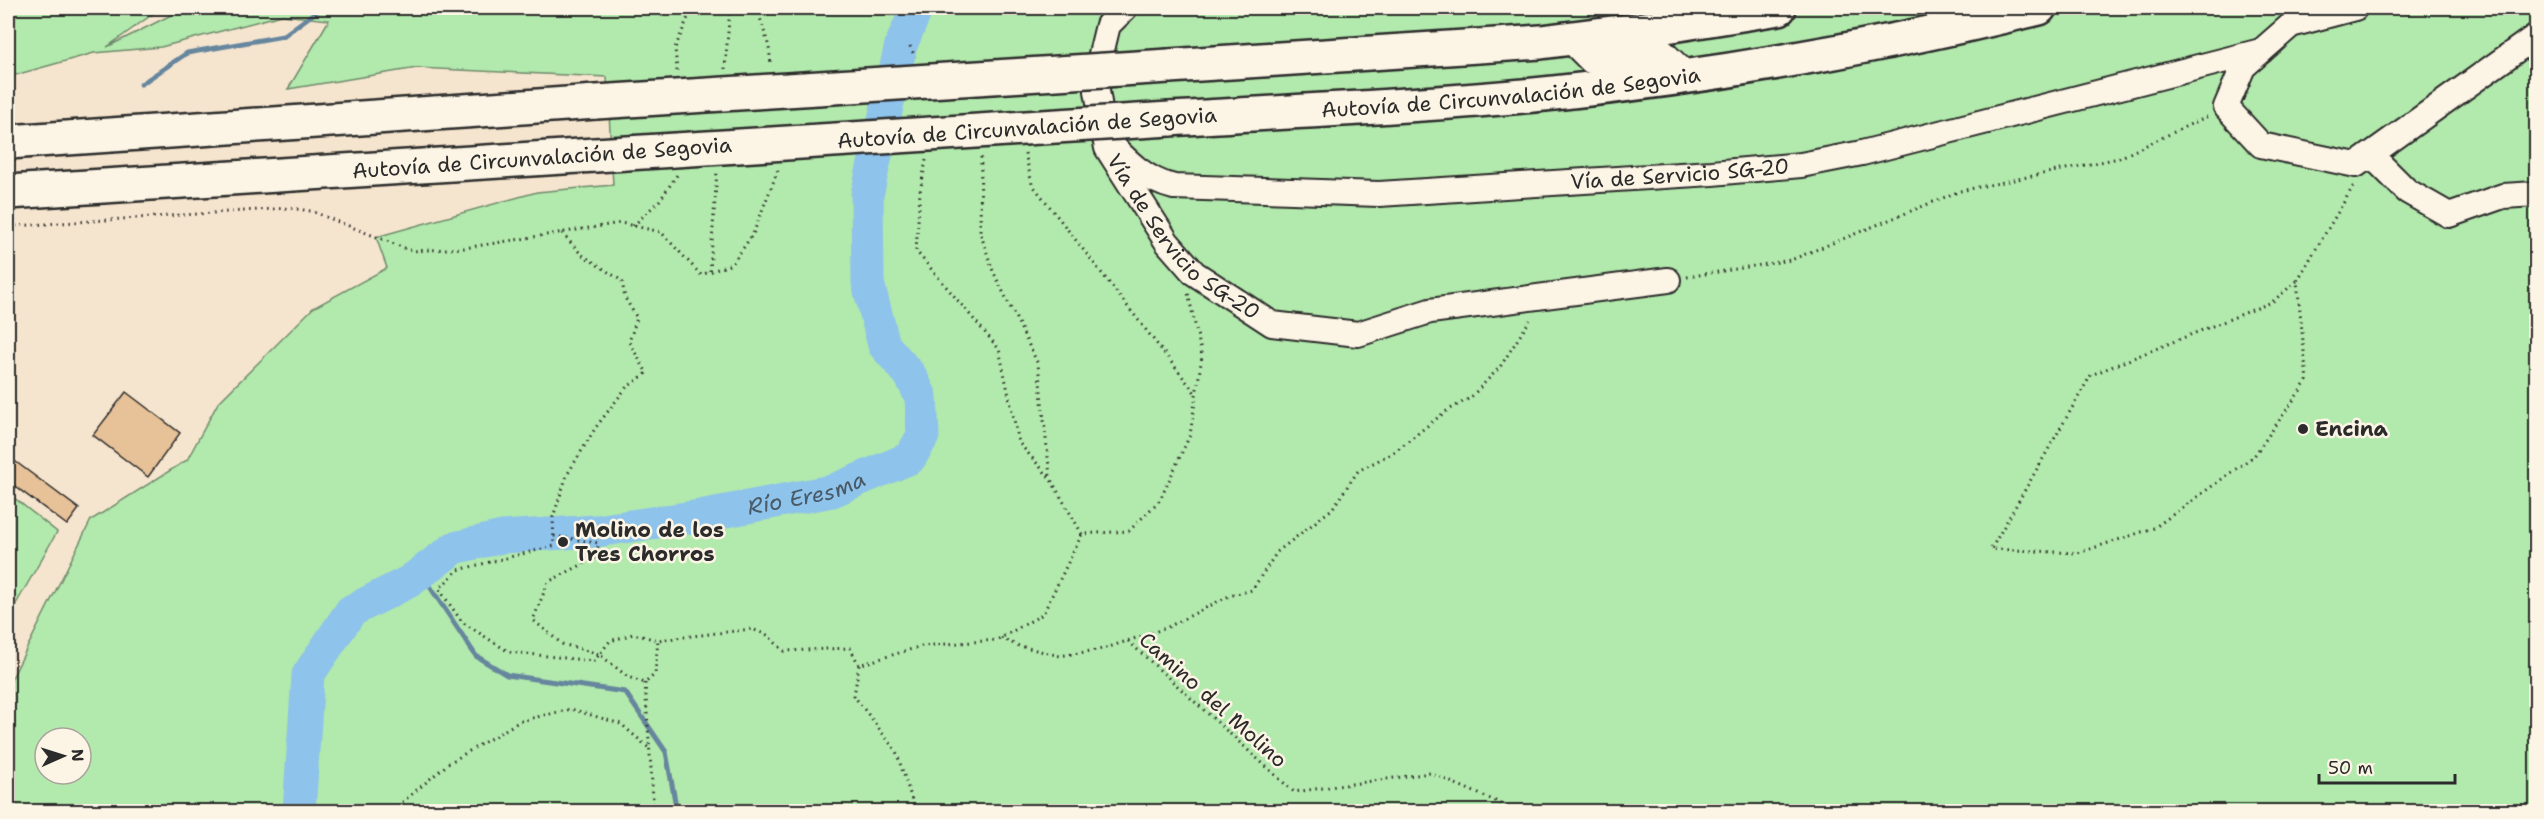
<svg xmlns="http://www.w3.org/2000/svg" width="2544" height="819" font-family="'Shantell Sans',sans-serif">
	<rect width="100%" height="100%" fill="#f6e5ce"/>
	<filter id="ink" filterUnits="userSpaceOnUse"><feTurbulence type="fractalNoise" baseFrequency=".0167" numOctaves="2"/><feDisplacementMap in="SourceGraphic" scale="12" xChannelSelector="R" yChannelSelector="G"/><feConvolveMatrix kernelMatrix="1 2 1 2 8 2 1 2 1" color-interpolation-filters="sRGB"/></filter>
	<g filter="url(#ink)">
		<path fill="#b2e9ac" stroke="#6e8a6c" stroke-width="1.5" fill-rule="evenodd" d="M8,8H161L107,47L185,8H2536V811H8V686L91,520L187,460L218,403L313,308L387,268L376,237L537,192L613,185L607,77L417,68L288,89L329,20L282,15L161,47L94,53L8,77ZM45,738H81V774H45Z
			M8,493L57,532L8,618Z"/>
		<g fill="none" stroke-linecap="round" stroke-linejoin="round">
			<path stroke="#66869e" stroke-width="5" d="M141,84L187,53L283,36L321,8
				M421,573L476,656L507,675L625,692L666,752L677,812"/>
			<path stroke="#8ec3eb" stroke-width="33" id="s1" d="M299,812L308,675L351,611L410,581L454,548L502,537L596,531L700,516L832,491L910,458L923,436L921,397L910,375L884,345L868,283L867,195L901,45L917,8"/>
		</g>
		<path fill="#e7c198" stroke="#2b2b2b" stroke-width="1.5" d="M126,392L180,433L148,477L93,435Z
			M8,456L79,509L67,525L8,481Z"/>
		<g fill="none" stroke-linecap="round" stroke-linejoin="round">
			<g stroke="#2b2b2b" stroke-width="28">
				<g id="minor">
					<path id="s2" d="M1125,8L1108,25L1100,58L1097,91L1107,148L1167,242L1194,273L1272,324L1358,334L1430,311L1668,280"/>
					<path d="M2355,8L2291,25L2243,67L2226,107L2261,145L2356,165L2536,36"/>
					<path d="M1568,38L1591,61L1663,52L1688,76"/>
					<path id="s3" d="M1104,137C1125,159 1144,180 1174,187L1379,194L1712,173L1801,165L1862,153L2261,51"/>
					<path d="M2370,158L2379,163L2407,191L2449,215L2503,196L2536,194"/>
				</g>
			</g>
			<g stroke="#2b2b2b" stroke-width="38">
				<g id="highway">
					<path d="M1169,66L1541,42L1666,26L1779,8"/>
					<path id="s4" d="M1170,119C1298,111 1426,106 1554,93C1717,76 1879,47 2039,8"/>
					<path d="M8,142L596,102"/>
					<path d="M8,192L595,155"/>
				</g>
			</g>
			<path stroke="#2b2b2b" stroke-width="3" stroke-dasharray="1.5 4.5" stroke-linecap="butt" d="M757,8L769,47L771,65
				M910,46L915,57
				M725,69L730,8
				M677,71L675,48L692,8
				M1025,153L1032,184L1196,394
				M981,157L980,232L993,271L1038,364L1050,476
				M926,160L920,192L916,251L999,349L1019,443L1050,478L1082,534L1129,531L1160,500L1190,435L1202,356L1188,293
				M8,217L15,226L289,208L311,211L412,251L464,248L621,223L661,232L701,275L732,264L753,234L778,170
				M633,226L660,200L677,175
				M562,233L581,254L622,281L625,298L637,318L629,342L647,373L626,388L596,427L567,475L553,517L554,546L458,570L439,589L462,622L509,652L594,661L610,641L633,634L658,640L752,629L767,635L784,651L850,648L859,665L922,646L997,640L1043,614L1082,534
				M710,271L717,171
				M1687,277L1791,260L1960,191L2119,158L2208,116
				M2297,281L2272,302L2091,375L1991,549L2078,553L2154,528L2254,456L2307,381L2297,281L2354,185
				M554,536L598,543L597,557L548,582L533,620L562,644L599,654L628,677L645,683L655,674L658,640
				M1001,638L1016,645L1060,656L1103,649L1166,628L1229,596L1252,590L1277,552L1332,509L1358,471L1394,452L1445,412L1470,398L1500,367L1530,320
				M1128,641L1294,792L1430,773L1521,812
				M859,665L854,696L896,751L916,812
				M645,683L654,812
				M393,810L449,763L520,721L571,709L621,724L650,749
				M394,810L422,812"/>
			<use href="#minor" stroke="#fcf5e5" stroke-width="24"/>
			<use href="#highway" stroke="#fcf5e5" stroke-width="33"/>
			<g stroke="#2b2b2b" stroke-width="38" stroke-linecap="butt">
				<path id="highway-bridge" d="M596,102L1169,66
					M595,155L1170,119"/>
			</g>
			<use href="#highway-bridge" stroke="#fcf5e5" stroke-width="33"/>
		</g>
	</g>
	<g fill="#2b2b2b" stroke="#fcf5e5" stroke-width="2">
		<circle cx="2303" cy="429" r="6"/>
		<circle cx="563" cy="542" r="6"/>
	</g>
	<g text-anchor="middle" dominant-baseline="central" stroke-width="5" stroke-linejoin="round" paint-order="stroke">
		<g font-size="21" fill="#2b2b2b" stroke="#fcf5e5">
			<text stroke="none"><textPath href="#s4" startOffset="342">Autovía de Circunvalación de Segovia</textPath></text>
			<text transform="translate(1027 128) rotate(-4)">Autovía de Circunvalación de Segovia</text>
			<text transform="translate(542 158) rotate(-4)">Autovía de Circunvalación de Segovia</text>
			<text stroke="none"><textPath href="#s3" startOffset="594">Vía de Servicio SG-20</textPath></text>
			<text stroke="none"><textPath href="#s2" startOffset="268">Vía de Servicio SG-20</textPath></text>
			<text transform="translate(1213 700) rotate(42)">Camino del Molino</text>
		</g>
		<g font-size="21" font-weight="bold" fill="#2b2b2b" stroke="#fcf5e5" text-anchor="start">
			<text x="2315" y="429">Encina</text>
			<text x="575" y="530">Molino de los<tspan x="575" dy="24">Tres Chorros</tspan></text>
		</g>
		<g font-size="22" font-style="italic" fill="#495965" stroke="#fcf5e5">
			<text stroke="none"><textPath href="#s1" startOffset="693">Río Eresma</textPath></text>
		</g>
	</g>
	<rect width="2544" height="819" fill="none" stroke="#fcf5e5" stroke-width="30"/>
	<rect x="15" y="15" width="2514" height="789" fill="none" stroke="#2b2b2b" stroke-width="2" filter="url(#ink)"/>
	<g transform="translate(63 756) rotate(87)"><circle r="28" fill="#fcf5e5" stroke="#a8a49b" stroke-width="1.5"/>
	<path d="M0-4.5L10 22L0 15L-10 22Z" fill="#2b2b2b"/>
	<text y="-9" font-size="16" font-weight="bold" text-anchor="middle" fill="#2b2b2b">N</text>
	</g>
	<path d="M2319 774v9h136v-9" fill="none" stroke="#2b2b2b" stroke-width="3"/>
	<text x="2328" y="774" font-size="18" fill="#2b2b2b" stroke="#fcf5e5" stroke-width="4.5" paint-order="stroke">50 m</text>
</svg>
